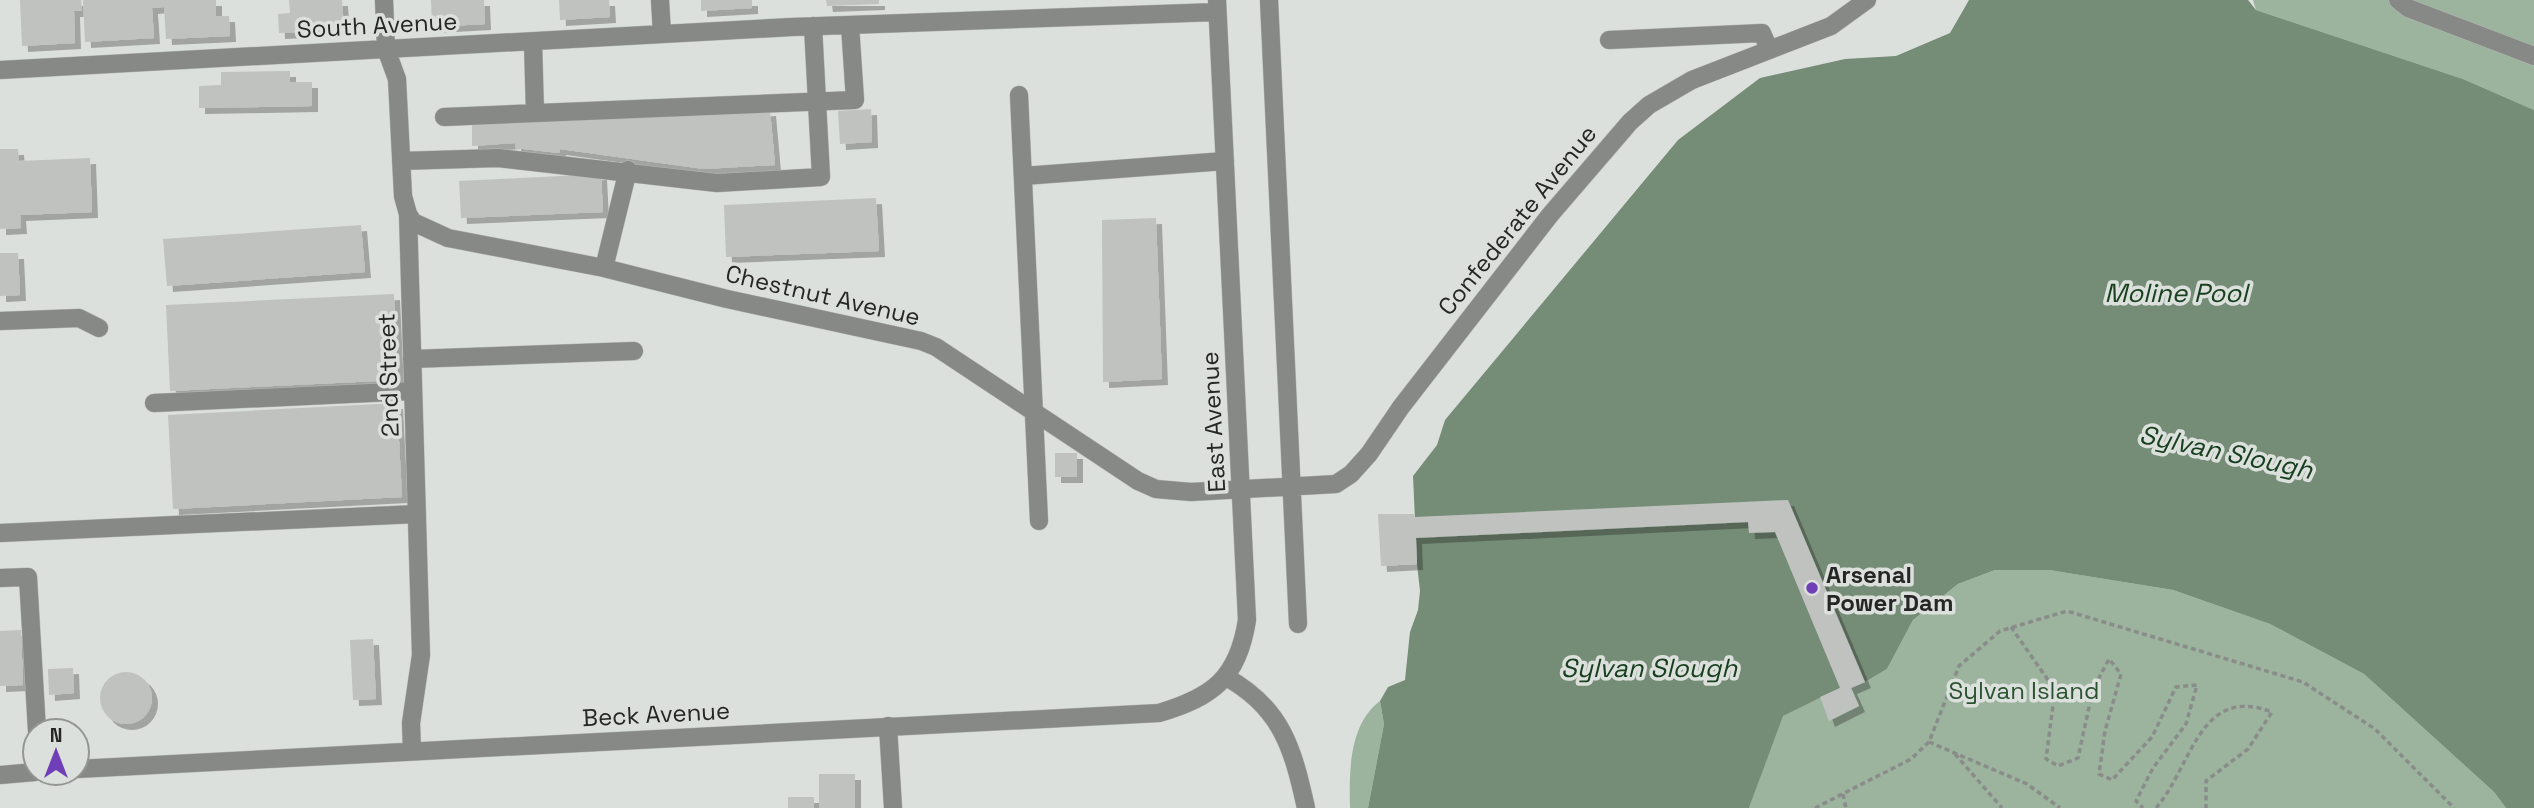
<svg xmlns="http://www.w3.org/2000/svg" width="2534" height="808" font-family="'Space Grotesk',sans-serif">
	<defs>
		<filter id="shadow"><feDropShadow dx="6" dy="6" stdDeviation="0" flood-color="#0004"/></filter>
	</defs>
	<rect width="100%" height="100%" fill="#dce0dc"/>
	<path fill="#9cb39e" d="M2253,0H2534V110L2463,79L2256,10Z
		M1995,570H2049L2173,590L2270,624L2364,674L2494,792L2506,808H1749L1782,716L1840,688L1865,682L1887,669L1913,620L1958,584Z
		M1380,701L1384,724L1368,808H1350C1349,772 1349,724 1380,701Z"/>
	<path fill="#758c77" d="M1969,0H2248L2256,10L2463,79L2534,110V808H2506L2494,792L2364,674L2270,624L2173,590L2049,570H1995L1958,584L1913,620L1887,669L1865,682L1840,688L1783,716L1749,808H1368L1384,724L1380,701L1388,687L1405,680L1417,564L1413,476L1437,445L1445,420L1678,140L1760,78L1845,59L1896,56L1950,33Z"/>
	<path fill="#dce0dc" d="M1413,564H1417L1420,591L1418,610L1410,632L1406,634Z"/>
	<path fill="#bfc2bf" filter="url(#shadow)" d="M20,0H81L82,11H74L75,43L22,46Z
		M83,0H216V16H229L230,36L166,39L164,7L152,8L154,38L85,42Z
		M289,0H342L344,30L279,33L278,14L290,13Z
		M431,0H484L485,24L432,27Z
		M559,0H609L610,17L560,20Z
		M701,0H752V8L701,11Z
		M826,0H879V4L827,6Z
		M290,71V82H312V106L199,108V86L221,85V72Z
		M871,109L872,142L840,144L838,111Z
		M770,110L775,165L704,169L560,149L559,153L515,148V143L472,146V125Z
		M0,149H18L19,161L90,158L92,212L20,215L21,228L0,229Z
		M601,174L603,212L461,218L459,181Z
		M876,198L879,251L726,257L724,205Z
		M1156,218L1162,379L1103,382L1102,220Z
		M361,225L365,272L167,286L163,239Z
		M0,253H18L20,295L0,296Z
		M394,294L398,380L170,391L166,305Z
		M397,403L402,497L173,509L168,415Z
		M1055,453H1077V477H1055Z
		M1788,500L1865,682L1851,688L1859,706L1829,721L1820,697L1840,688L1775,532L1749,533L1748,522L1416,538L1417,564L1381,566L1378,514H1414V517Z
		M21,630L23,685L0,686V631Z
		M373,639L376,699L353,700L350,640Z
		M73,668L74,693L49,695L48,669Z
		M100 698a26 26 0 1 1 52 0a26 26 0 1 1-52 0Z
		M819,774H855V808H819Z
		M788,797H814V808H788Z"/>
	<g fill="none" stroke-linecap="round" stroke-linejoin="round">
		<g stroke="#b7bbb7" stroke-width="19">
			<path id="minor" d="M384,0L386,49L397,79L403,196L408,214L421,655L411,723L412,751
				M660,0L662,34
				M1269,0L1298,624
				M2398,0L2408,8L2534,56
				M1609,40L1762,33L1769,49
				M533,42L535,113
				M0,70L792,27L1217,12
				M1019,95L1039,521
				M444,117L855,100L850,25
				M401,161L498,158L717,183L821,177L813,26
				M1023,176L1225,161
				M408,214L413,222L448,238L604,268L727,299L921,341L936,347L1138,481L1156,489L1191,492L1336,484L1351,474L1369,454L1401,407L1550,215L1630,122L1649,105L1692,80L1831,26L1867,0
				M604,268L628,170
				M0,321L79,318L99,328
				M412,359L634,351
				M154,403L413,391
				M0,533L417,514
				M0,578L28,577L37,731
				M1226,677C1282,708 1293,749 1306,808
				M888,726L893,808
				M77,769L1159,713C1213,697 1238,678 1247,620L1217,0
				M0,775L35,772"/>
		</g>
		<path stroke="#898c89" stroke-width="3.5" stroke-dasharray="5 3.5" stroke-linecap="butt" d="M2011,627L2055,690L2046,759L2058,766L2078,758L2093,689L2109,659L2121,674L2105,731L2099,774L2112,780L2152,737L2176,687L2197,685L2186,724L2153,768L2136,801L2143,808
			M1929,742L2027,784L2060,808
			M1955,754L2002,808
			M1843,794L1846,808
			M1815,808L1911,759L1929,742L1959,666L2000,631L2067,611L2303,682L2375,729L2454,808
			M2156,808C2192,767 2199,684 2272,712L2248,749L2206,781V808"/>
		<use href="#minor" stroke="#878987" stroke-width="18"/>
	</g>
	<circle fill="#6f3fb7" stroke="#dce0dc" stroke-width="2.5" cx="1812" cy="588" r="7"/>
	<g text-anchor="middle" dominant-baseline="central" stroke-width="7" stroke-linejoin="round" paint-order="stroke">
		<g font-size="24" fill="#252625" stroke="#dce0dc">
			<text transform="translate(377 25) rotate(-3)">South Avenue</text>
			<text transform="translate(1517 220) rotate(-51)">Confederate Avenue</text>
			<text transform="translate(823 295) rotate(13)">Chestnut Avenue</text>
			<text transform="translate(388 375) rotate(-92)">2nd Street</text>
			<text transform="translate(1213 422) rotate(-93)">East Avenue</text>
			<text transform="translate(656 714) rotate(-3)">Beck Avenue</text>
		</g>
		<g font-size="24" font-weight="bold" fill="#252625" stroke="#dce0dc" text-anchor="start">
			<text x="1826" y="574">Arsenal<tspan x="1826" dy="28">Power Dam</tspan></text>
		</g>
		<g font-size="24" fill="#2b5331" stroke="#dce0dc">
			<text x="2024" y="690">Sylvan Island</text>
		</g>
		<g font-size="26" font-style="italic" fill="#18401f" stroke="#dce0dc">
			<text x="2176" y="293">Moline Pool</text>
			<text transform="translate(2226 452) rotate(12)">Sylvan Slough</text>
			<text x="1649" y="668">Sylvan Slough</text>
		</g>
	</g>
	<g transform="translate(56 752)"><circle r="33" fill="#dce0dc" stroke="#939693" stroke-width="2"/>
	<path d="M0-5L12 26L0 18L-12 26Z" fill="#6f3fb7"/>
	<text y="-10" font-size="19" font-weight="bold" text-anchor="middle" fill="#252625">N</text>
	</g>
</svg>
